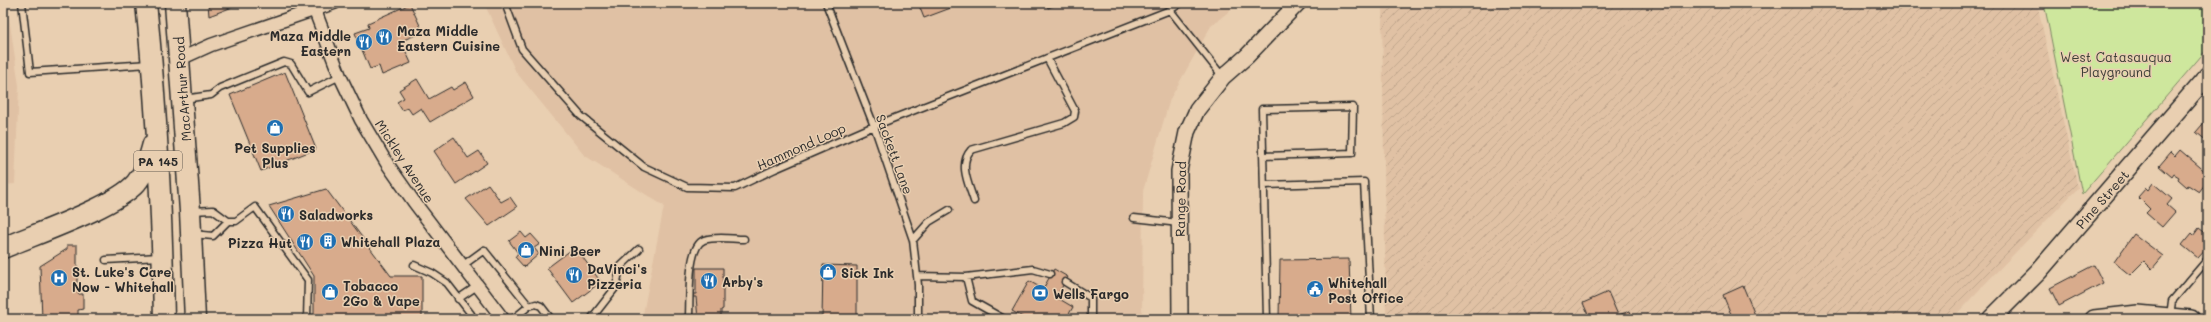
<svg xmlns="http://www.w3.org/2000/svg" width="2211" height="322" font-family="Mali,sans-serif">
	<defs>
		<pattern id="industrial-furrows" width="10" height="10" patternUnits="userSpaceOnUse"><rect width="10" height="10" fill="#e0c1a4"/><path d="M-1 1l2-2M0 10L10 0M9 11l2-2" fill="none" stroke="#c0a68d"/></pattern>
	</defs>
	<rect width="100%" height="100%" fill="#e9cfb1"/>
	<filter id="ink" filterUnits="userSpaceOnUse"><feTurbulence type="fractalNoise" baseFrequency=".025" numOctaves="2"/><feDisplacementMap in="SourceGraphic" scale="8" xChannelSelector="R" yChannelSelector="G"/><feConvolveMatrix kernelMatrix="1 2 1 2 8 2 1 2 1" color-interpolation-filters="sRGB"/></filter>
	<g filter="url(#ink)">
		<path fill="#e0c1a4" d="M3,3H7L19,86L15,184L3,185Z
			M484,3H1239L1211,26L1170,99L1143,191L1142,319H642L664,206L584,155L516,72Z"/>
		<path fill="url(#industrial-furrows)" d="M1382,3H2037L2078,188L1951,319H1386Z"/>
		<path fill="#cee79d" stroke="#7c8964" d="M2044,3H2208V48L2082,194Z"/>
		<path fill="#d8ab8c" stroke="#2b2b2b" d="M208,3H243L209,16Z
			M918,3H964L924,18Z
			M1046,3H1061L1048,8Z
			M410,4L423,32L401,41L411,63L382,75L379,66L370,69L355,33L369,28L368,23Z
			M285,72L316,149L261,171L230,95Z
			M417,79L429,99L451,87L453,90L466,82L474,96L430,122L421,108L412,114L408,108L402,110L397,102L404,98L399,90Z
			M2208,118V142L2196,132Z
			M454,137L468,158L479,151L487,163L456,184L434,151Z
			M2180,150L2207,173L2206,175L2208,176L2204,181L2206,183L2199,192L2188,185L2187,187L2178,179L2179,177L2174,174L2172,177L2159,166L2171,152L2175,156Z
			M2153,183L2172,199L2167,205L2175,212L2162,227L2146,213L2150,209L2138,197L2146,188L2148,190Z
			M488,184L501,202L510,197L517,207L489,226L466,199Z
			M326,189L391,276H422V319H314V276L269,206Z
			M2199,228L2208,235V247L2198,258L2182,245L2191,234L2193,236Z
			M521,232L526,238L531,234L540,244L534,248L539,254L524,267L515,257L518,253L509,241Z
			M2134,234L2163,256L2152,269L2144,261L2130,275L2114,262Z
			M67,245H77V291L79,294H83V309L78,310V319H42L40,266L67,249Z
			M575,247L601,282L573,303L547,268Z
			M1349,259L1351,319H1279L1280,260Z
			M823,265L857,266V319H822Z
			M2094,265L2103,283L2059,306L2050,288Z
			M696,268H723V309L721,310V319H698L696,297H693V294H696Z
			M1054,269L1068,277L1056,297L1073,307L1066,319H1026L1012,311L1029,281L1043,289Z
			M1743,286L1755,315L1746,319H1733L1723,295Z
			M1608,292L1618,315L1630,311L1633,319H1590L1583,303Z"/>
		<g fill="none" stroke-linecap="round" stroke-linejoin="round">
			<g stroke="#2b2b2b" stroke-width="9">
				<path id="service" d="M22,3L30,72L149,64
					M505,3L522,49L581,116L644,167L687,187L735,188L775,169L874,126L1170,10L1181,3
					M826,3L874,126L913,240L918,285V319
					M1170,10L1223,77
					M184,99L211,95L220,88L284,62L291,64L308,92L340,76
					M1263,156L1352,153L1353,107L1262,109L1267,319
					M1264,185L1364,182L1371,319
					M974,201C969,185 958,164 971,150L1064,123L1074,117L1075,111L1047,58
					M192,211L213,210L228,221H236L255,207L308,280L307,319
					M1134,218L1179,223
					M193,234L213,236L228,221
					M913,240L929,222L949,210
					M106,260L159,257
					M414,265L432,273L447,283L471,314L468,319
					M462,266L484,250L529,306
					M917,276L966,277L1033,269L1050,274
					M966,277L972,301L1004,319
					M1065,282L1091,298V319
					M458,299L477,286
					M2170,316L2172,301L2208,259
					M513,319L529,306L536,304L541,306L551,319
					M591,319L616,287L620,267L639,249
					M686,319L689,315C690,299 687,246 704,240C716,236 732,239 744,239"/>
			</g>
			<g stroke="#2b2b2b" stroke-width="15">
				<path id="minor" d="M312,3L340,76L361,120L386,162L414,202L503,319
					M180,59L211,45L334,3"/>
			</g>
			<g stroke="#2b2b2b" stroke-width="18">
				<path id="tertiary" d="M1180,319L1179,171L1187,132L1197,110L1223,77L1247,56L1298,3"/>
			</g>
			<g stroke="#2b2b2b" stroke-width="20">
				<path id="secondary" d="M1991,319L2039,271L2208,75
					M2094,319L2138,314L2191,319"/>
			</g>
			<g stroke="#2b2b2b" stroke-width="23">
				<path id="trunk" d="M146,3C157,108 162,214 164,319
					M175,3L190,211L195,319
					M3,248C35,234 115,207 136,183C146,171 149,158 153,144"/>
			</g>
			<use href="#service" stroke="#e9cfb1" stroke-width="6"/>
			<use href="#minor" stroke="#e9cfb1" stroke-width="12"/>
			<use href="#tertiary" stroke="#e9cfb1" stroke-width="15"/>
			<use href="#secondary" stroke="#e9cfb1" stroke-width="17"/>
			<use href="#trunk" stroke="#e9cfb1" stroke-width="20"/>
		</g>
	</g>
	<defs>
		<g id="restaurant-disc" transform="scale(0.9)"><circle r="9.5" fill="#1f6fb2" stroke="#e9cfb1"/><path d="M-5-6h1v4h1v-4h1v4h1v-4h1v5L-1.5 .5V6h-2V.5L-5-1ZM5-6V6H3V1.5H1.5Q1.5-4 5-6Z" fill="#fff"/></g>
		<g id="shop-disc" transform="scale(0.9)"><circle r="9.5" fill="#1f6fb2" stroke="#e9cfb1"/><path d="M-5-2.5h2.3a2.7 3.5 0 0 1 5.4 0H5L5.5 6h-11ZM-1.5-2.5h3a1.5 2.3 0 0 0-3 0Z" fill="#fff"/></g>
		<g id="building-disc" transform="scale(0.9)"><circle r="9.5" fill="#1f6fb2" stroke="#e9cfb1"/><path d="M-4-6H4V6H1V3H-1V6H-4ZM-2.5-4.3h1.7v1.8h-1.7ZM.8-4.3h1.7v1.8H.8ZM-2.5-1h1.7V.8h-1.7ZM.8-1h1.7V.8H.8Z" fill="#fff"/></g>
		<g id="hospital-disc" transform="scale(0.9)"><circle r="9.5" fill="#1f6fb2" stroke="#e9cfb1"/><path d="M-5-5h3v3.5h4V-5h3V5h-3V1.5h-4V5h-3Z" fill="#fff"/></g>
		<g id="civic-disc" transform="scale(0.9)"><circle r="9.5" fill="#1f6fb2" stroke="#e9cfb1"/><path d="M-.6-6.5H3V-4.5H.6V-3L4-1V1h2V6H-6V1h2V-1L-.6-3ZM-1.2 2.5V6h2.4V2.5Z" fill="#fff"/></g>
		<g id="bank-disc" transform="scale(0.9)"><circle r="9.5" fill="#1f6fb2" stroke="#e9cfb1"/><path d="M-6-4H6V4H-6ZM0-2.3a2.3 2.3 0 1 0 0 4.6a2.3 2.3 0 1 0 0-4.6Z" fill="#fff"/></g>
	</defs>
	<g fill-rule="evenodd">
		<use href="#restaurant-disc" x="384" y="37"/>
		<use href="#restaurant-disc" x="364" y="42"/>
		<use href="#shop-disc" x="275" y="128"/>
		<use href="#restaurant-disc" x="286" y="214"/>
		<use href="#building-disc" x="328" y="241"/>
		<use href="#restaurant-disc" x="305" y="242"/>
		<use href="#shop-disc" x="526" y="250"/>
		<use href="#shop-disc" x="828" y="272"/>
		<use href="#restaurant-disc" x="574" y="275"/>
		<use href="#hospital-disc" x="59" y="278"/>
		<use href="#restaurant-disc" x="709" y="281"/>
		<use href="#civic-disc" x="1315" y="289"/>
		<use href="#shop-disc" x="330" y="292"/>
		<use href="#bank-disc" x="1040" y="293"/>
	</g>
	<g text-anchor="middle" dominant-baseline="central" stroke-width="3" stroke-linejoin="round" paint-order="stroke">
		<rect fill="#e9cfb1" stroke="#645c53" stroke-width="1" x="134" y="151" width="48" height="20" rx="3"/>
		<g font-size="12" font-weight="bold" fill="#2b2b2b">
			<text x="158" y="161">PA 145</text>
		</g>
		<g font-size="13" font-weight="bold" fill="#2b2b2b" stroke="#e9cfb1" text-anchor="start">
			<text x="397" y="30">Maza Middle<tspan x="397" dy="15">Eastern Cuisine</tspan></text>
			<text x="351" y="35" text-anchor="end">Maza Middle<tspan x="351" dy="15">Eastern</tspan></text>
			<text x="275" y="147" text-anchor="middle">Pet Supplies<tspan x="275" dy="15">Plus</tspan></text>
			<text x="299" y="214">Saladworks</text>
			<text x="341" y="241">Whitehall Plaza</text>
			<text x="292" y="242" text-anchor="end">Pizza Hut</text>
			<text x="539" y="250">Nini Beer</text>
			<text x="587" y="268">DaVinci's<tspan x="587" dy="15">Pizzeria</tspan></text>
			<text x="72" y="271">St. Luke's Care<tspan x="72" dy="15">Now - Whitehall</tspan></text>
			<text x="841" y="272">Sick Ink</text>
			<text x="722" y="281">Arby's</text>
			<text x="1328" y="282">Whitehall<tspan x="1328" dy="15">Post Office</tspan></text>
			<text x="343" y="285">Tobacco<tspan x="343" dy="15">2Go &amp; Vape</tspan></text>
			<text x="1053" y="293">Wells Fargo</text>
		</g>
		<g font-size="13" fill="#3b3e36" stroke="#e9cfb1">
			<text x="2116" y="56">West Catasauqua<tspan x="2116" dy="15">Playground</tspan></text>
		</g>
		<g font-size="13" fill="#2b2b2b" stroke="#e9cfb1">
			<text transform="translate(182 89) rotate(-94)">MacArthur Road</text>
			<text transform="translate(801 146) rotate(-24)">Hammond Loop</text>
			<text transform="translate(895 154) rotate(70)">Sackett Lane</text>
			<text transform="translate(405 161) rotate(57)">Mickley Avenue</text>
			<text transform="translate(1180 199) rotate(-89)">Range Road</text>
			<text transform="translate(2102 199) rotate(-49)">Pine Street</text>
		</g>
	</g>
	<rect width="2211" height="322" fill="none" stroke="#e9cfb1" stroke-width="16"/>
	<rect x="8" y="8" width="2195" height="306" fill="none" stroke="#2b2b2b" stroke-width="1.5" filter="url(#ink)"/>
</svg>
